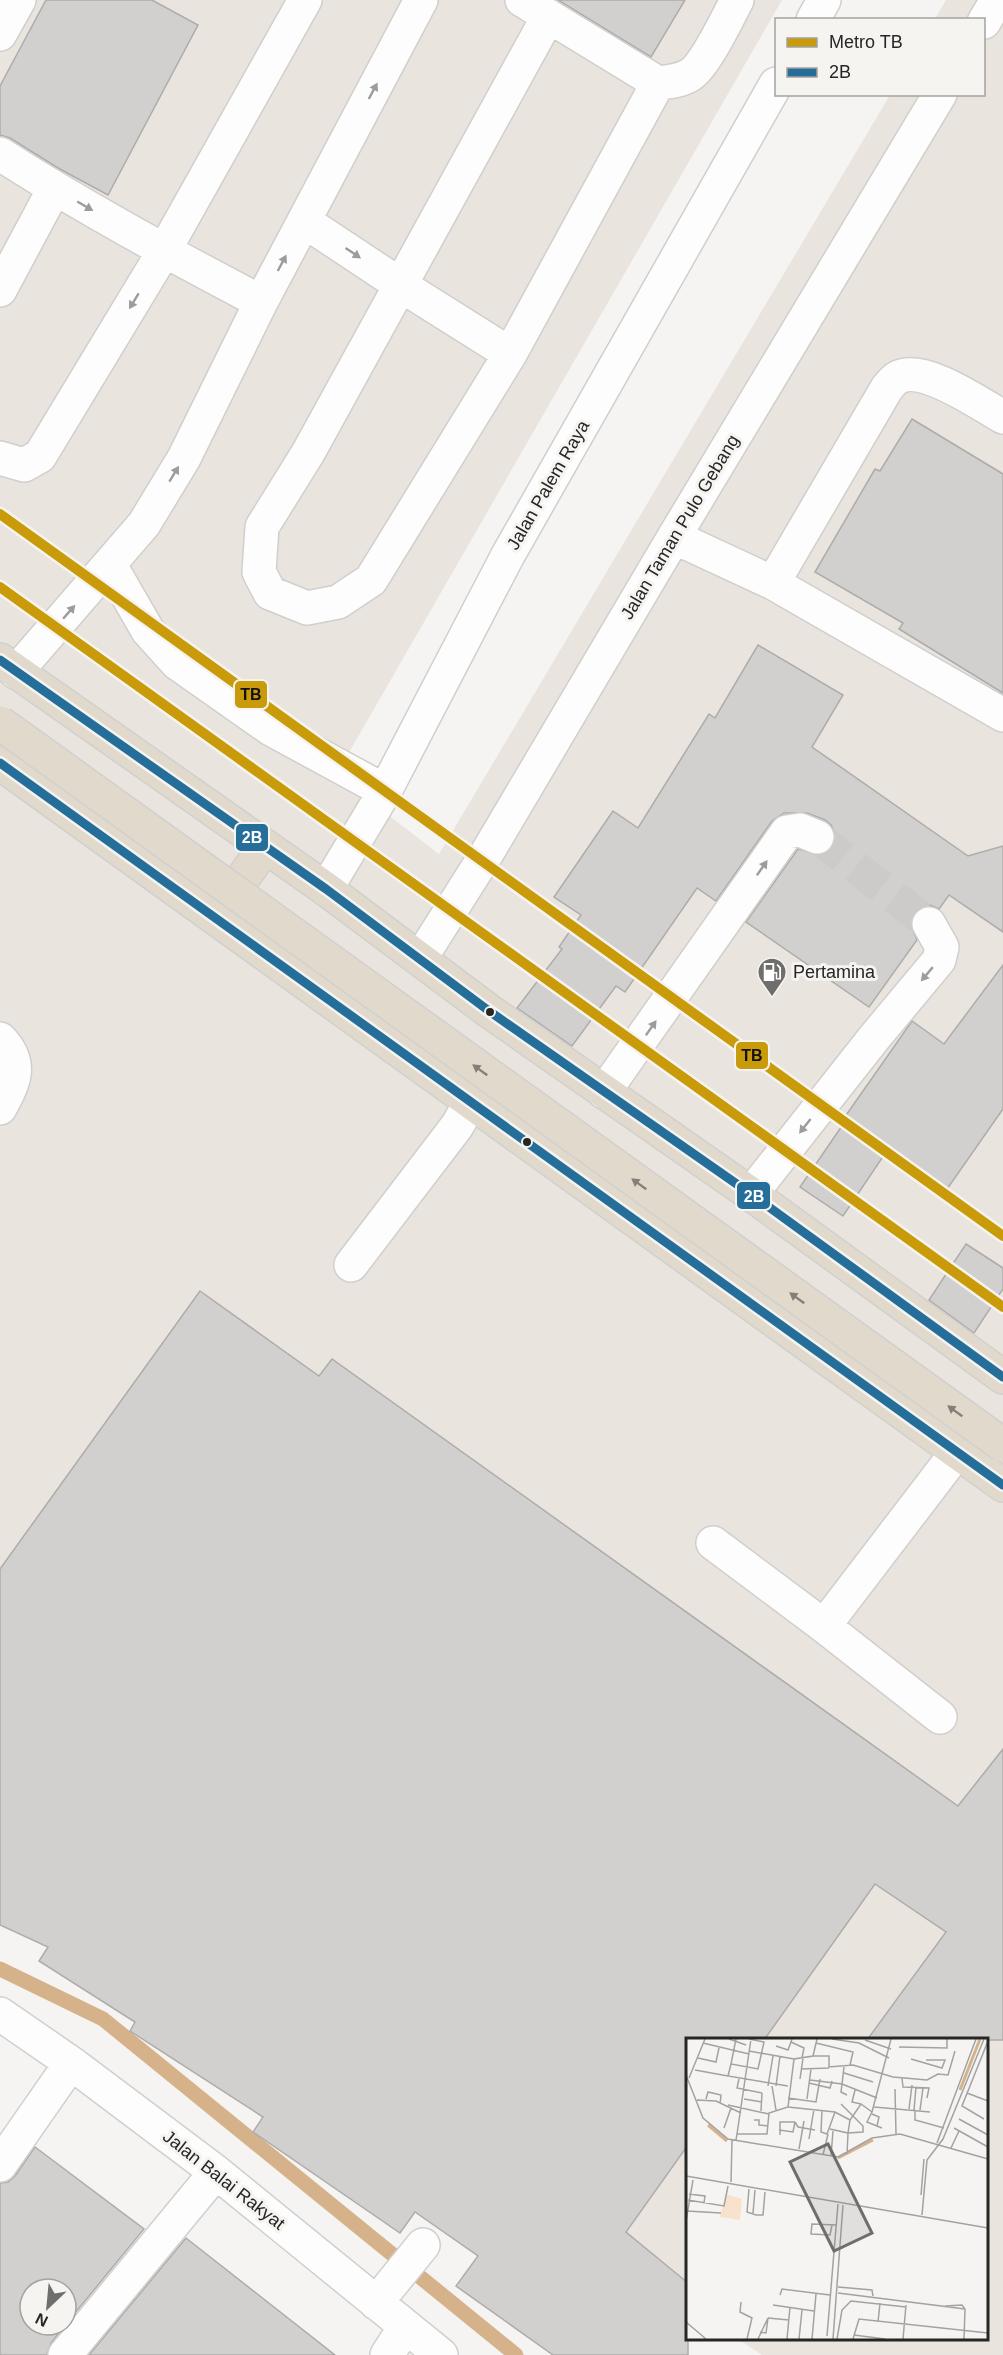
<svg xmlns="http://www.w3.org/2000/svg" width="1003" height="2355" font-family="Helvetica,sans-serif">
	<rect width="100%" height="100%" fill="#f5f4f2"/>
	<path fill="#e9e4de" d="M0,0H782L336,775L439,854L890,95L984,94V20L935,19L946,0H1003V2355H762L738,2339L986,2338V2040H688V2303L0,1836Z"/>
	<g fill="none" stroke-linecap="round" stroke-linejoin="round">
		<path stroke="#d6b28a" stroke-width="15" d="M0,1969L103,2019L516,2355"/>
	</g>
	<path fill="#d1d0cf" stroke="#adacaa" stroke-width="1.5" d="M46,0H152L198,25L108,195L58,168L10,138L0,135V86Z
		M558,0H685L651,57Z
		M912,419L1003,474V693L899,629L903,623L815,572L875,469L880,471Z
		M758,645L843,695L812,747L968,856L1003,846V932L949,895L939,909L930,905L919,908L913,915L910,923L917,940L869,1007L746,922L798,849L820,855L829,851L834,844L835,834L831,825L825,820L807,813H784L772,821L716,901L697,888L625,992L616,986L572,1046L517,1008L562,949L559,947L581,915L554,897L613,811L638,828L709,714L715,718Z
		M1003,965V1109L945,1192L886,1152L843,1216L800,1187L844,1123L842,1121L912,1021L944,1044Z
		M966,1244L1003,1268V1289L974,1333L929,1300Z
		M200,1291L319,1376L332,1359L958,1806L1003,1749V2040H867L946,1932L875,1884L764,2040H688V2145L626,2232L688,2283V2355H553L456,2286L478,2256L415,2212L400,2233L253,2132L263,2117L130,2031L135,2022L39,1961L48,1947L0,1925V1569Z
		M35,2147L144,2229L66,2324V2289H30V2325H65L51,2343L47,2355H0V2183L8,2182L15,2176Z
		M186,2238L335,2355H89Z"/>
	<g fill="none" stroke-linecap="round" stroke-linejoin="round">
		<path stroke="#cccbc9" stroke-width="33" stroke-dasharray="33 16" stroke-linecap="butt" d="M817,837L929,924"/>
		<g stroke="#d0cfcd" stroke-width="36">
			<path id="minor" d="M522,0L658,83C669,82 680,81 690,75C705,66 728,17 737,0
				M548,17L308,453L262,527L259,572L270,593L307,608L338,602L371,580L510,354L658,83
				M813,20L824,0
				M984,22L997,0
				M0,34L19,0
				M0,154C84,208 172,255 261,302
				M304,221L402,286L510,354
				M0,290L54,189
				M0,458L24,465L40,456L164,251L305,0
				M674,537L773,583L1003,715
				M110,565L148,631L177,663L271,729L385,791
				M773,583L887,388C890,385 893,380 897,378C922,363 980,404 1003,417
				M16,672L144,524L184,458L261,302L421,0
				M326,889L385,791L508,555L776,84
				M420,959L487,853L674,537L940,94
				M0,1039C24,1064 14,1082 0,1108
				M604,1092L787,832L800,830L817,837
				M751,1194L874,1038L939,960L942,947L929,924
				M351,1265L457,1126L471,1102
				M713,1543L824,1626L940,1717
				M824,1626L957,1452
				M0,2014L71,2063L216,2172L441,2355
				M0,2165L71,2063
				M376,2303L423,2245
				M65,2355L216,2172
				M387,2355L405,2327"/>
		</g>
		<g stroke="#d0d0cf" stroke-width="36">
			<path id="highway" d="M0,660L326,889L489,1011L751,1194L1003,1377
				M0,763L1003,1485
				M218,913L265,847"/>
		</g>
		<use href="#minor" stroke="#fefdfd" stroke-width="33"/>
		<use href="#highway" stroke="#e2d9cd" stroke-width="33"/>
		<g stroke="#d0d0cf" stroke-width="36" stroke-linecap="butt">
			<path id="highway-bridge" d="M0,723L1003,1445"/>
		</g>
		<use href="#highway-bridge" stroke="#e2d9cd" stroke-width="33"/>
		<g stroke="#f6f4f1" stroke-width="14">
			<path id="bus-1" d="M0,660L326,889L489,1011L751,1194L1003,1377
				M0,763L1003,1485"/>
		</g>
		<use href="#bus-1" stroke="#256e99" stroke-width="9"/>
		<g stroke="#f6f4f1" stroke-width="15">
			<path id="metro-1" d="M0,514L1003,1236
				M0,587L1003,1307"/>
		</g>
		<use href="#metro-1" stroke="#c99a09" stroke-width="10"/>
	</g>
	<defs><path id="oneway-solid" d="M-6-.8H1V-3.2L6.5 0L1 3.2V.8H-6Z" transform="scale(1.5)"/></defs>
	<g fill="#9d9c9c">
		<use href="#oneway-solid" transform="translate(373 91) rotate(-62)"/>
		<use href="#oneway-solid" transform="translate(85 206) rotate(30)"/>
		<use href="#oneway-solid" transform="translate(353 253) rotate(34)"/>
		<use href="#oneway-solid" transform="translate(282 263) rotate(-62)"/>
		<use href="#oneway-solid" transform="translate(134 301) rotate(121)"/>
		<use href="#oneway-solid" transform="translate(174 474) rotate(-59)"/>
		<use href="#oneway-solid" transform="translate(69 612) rotate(-49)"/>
		<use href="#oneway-solid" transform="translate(762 868) rotate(-55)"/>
		<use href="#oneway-solid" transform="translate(927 974) rotate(130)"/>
		<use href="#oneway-solid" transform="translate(651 1028) rotate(-55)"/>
		<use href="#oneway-solid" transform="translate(805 1126) rotate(128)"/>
	</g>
	<g fill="#848079">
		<use href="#oneway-solid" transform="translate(480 1070) rotate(-144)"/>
		<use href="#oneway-solid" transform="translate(639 1184) rotate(-144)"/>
		<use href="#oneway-solid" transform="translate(797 1298) rotate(-144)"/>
		<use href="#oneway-solid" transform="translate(955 1411) rotate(-144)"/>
	</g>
	<defs>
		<g id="fuel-pin" transform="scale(1.5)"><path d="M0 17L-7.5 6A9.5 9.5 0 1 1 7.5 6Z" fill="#6e6e6d" stroke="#f6f4f1"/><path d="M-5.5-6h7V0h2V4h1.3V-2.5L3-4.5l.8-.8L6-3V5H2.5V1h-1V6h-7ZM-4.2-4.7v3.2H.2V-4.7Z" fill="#fff"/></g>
	</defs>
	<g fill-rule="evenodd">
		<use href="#fuel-pin" x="772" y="972"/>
	</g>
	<g fill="#262625" stroke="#f6f4f1" stroke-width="2">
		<circle cx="490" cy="1012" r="5"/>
		<circle cx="527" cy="1142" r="5"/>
	</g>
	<g text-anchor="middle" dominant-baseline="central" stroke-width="6" stroke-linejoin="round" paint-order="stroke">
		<g font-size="18" fill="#262625" stroke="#f6f4f1">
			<text transform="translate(548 485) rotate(-60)">Jalan Palem Raya</text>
			<text transform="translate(680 527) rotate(-59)">Jalan Taman Pulo Gebang</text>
			<text transform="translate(224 2180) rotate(38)">Jalan Balai Rakyat</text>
		</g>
		<g font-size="18" fill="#262625" stroke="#f6f4f1" text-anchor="start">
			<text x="793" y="972">Pertamina</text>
		</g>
	</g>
	<g transform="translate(686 2038)">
		<rect width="302" height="302" fill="#f5f4f2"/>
		<path d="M40,156L56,161L54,182L34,179Z" fill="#f9e2cc"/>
		<path fill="none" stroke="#d6b28a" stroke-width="3" d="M274,52L294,1M22,87L41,103M152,120L187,102"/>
		<path fill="none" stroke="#a2a2a0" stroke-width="1.5" d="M43,1L60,7M50,1L45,26L72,31L78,4L63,1M106,1L105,4L118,10L116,20M146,1L173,5L203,20M179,2L205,11M17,5L63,16M130,5L167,14L164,27M90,8L102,12L105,4M213,9L261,10V1M63,13L108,21M127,18H143V29L167,27L207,39L241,42L252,36L262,37L269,13M12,20L30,24L33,10M225,21L256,30L259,22H240M45,26L42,38L102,48M158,29L156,46L191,60M115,31L143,30M9,32L42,38M158,35L187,44M0,37L17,80L42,101L152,119L186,100L214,96L302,121M3,40L19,1M216,40L217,49L243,50L241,60M53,41L51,50L76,55M114,41L117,20M124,42L156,46L155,54L161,57M123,45L144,50L146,43M82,48L87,18M86,48L90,72M90,48L94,18M209,51L210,96M169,52L166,64L175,66M281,55L302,63M102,60L130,64L134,41M20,61L22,54L35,57L34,66M58,61L76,64M121,61L125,31M11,62L30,63L55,75M155,66L177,88V94L162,95L161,116M42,67L83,76M102,69L149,74L164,82M188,69L244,74M223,71L226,47M136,72L135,94L141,96L149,74M228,72L230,49M229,72V82L258,90M234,72L237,50M75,73L76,55M186,74L205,1M186,74L181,84L191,88M186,76L193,79L191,88L196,90M273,81L302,97M298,81L276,68L302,3M68,82H73V87L82,88M109,84L112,89L129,92M38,90L45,70M268,90L302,109M144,91L162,95L164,82L175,66L186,74M93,92L107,94L109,84M51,96L65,1M94,97V84H109M123,101L128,71M50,102L51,96H81L83,75L102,69L108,21L127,18L131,1M251,105L290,1M265,110L273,93M113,111L118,83M137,117L142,96M145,118L147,93M0,138L302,190M45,144L46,102M63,151L61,174L70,177H77L79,154M3,156L19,158L18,165M235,157L238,121M2,162L38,168L42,148M1,173L35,175M67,175L69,152M236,177L241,122L257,101L298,1M0,183L7,142M146,187L144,197L125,196L126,186L150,187M152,249L186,252L187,258M152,255L279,271M94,257L96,251L144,257M55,264L54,274L66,280L61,301M87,267L128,273M259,268L276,267L279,271M82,280L103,282M0,284L20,301M192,284L194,265M74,294L80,295L82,280M168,297L199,301M141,298L152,166M72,301L82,280M101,301L104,269M113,301L116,272M126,301L130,256M147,301L157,167M151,301L156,272L165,263L220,269M167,301L173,281L302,295M217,301L220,267M278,301L279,271"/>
		<path fill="#6e6e6d" fill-opacity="0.15" stroke="#6e6e6d" stroke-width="3" d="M142,106L186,195L148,213L104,124Z"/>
		<rect width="302" height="302" fill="none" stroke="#262625" stroke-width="3"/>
	</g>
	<g stroke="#f6f4f1" stroke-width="2">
		<rect x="234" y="680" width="34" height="29" rx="6" fill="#c99a09"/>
		<rect x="235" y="823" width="34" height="29" rx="6" fill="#256e99"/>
		<rect x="735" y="1041" width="34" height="29" rx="6" fill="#c99a09"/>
		<rect x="736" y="1181" width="35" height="29" rx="6" fill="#256e99"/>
	</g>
	<g font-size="16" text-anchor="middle" font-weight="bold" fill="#fff">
		<text x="252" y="843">2B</text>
		<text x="754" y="1202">2B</text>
	</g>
	<g font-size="16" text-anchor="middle" font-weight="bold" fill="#111">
		<text x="251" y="700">TB</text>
		<text x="752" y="1061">TB</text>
	</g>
	<rect x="775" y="18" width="210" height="78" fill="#f6f4f1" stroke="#a3a29f" stroke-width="1.5"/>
	<rect x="787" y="38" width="30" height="9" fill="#c99a09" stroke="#a3a29f" stroke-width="1.5"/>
	<text x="829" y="48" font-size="18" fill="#262625">Metro TB</text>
	<rect x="787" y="68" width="30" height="9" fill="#256e99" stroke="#a3a29f" stroke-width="1.5"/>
	<text x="829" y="78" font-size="18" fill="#262625">2B</text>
	<g transform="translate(48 2307) rotate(206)"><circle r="28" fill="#f6f4f1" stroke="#a3a29f" stroke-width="1.5"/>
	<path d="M0-4.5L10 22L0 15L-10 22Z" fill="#6e6e6d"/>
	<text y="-9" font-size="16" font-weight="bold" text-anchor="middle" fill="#262625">N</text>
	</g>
</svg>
